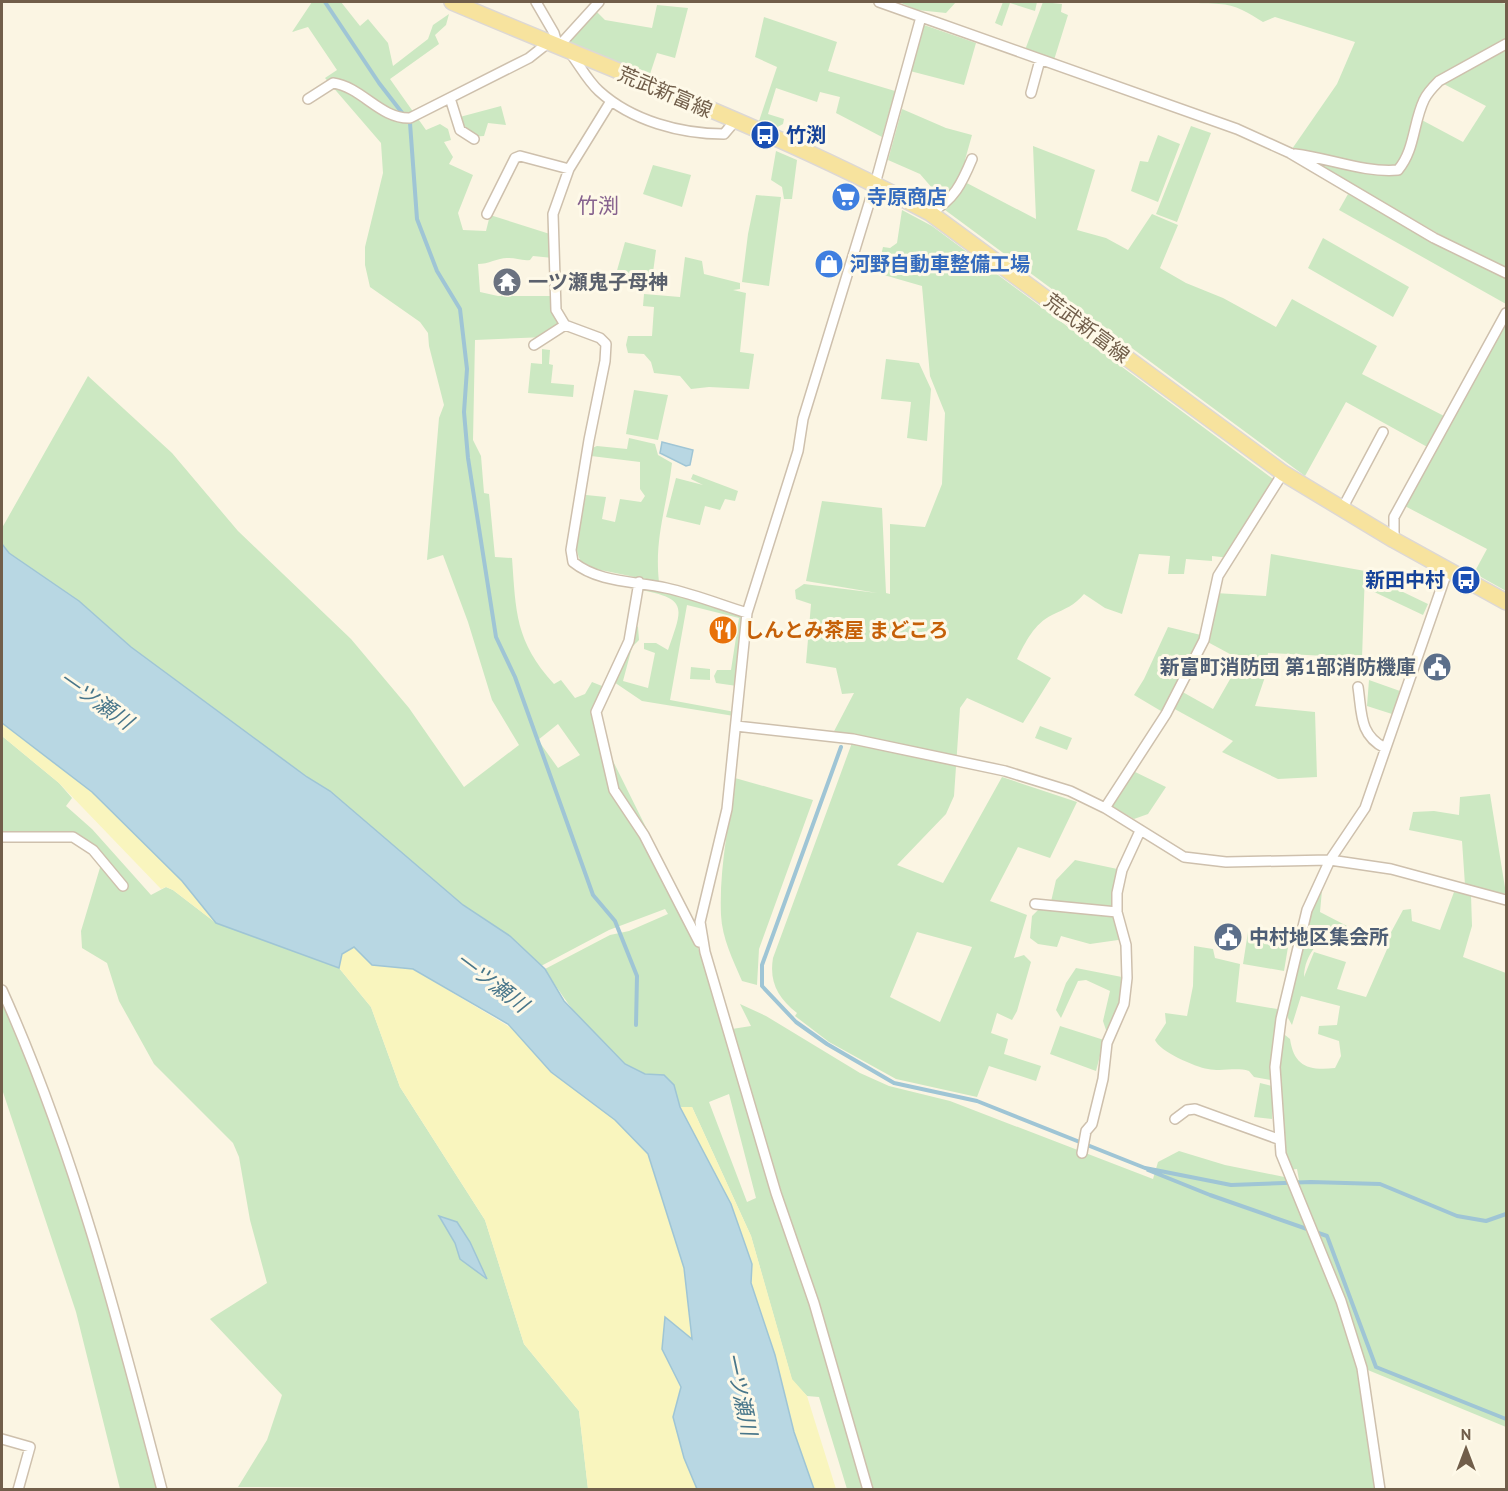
<svg xmlns="http://www.w3.org/2000/svg" width="1508" height="1491" font-family="'PT Sans','Noto Sans JP',sans-serif">
	<rect width="100%" height="100%" fill="#fbf5e3"/>
	<path fill="#cce8c2" fill-rule="evenodd" d="M312,2H341L360,26L368,19L388,43L393,66L428,39L433,25L449,14L446,25L435,35L439,44L390,79L426,130L440,124L448,129L451,140L444,142L453,157L449,164L473,175L458,213L463,230L486,231L490,215L553,235V258L533,256L530,260C522,261 516,258 509,258C499,257 489,264 478,264L480,292L498,296H555L565,325L546,337L475,340L473,440L481,456L484,493L489,494L495,557L512,558C516,612 515,641 554,684L561,680L575,698L585,694L592,682L607,688L596,712L604,755L612,759L693,922L677,897L700,953L725,1031L772,1194L809,1305L864,1489H847L819,1397L807,1396L792,1380L751,1236L692,1107H680L674,1085L664,1075C658,1075 651,1075 645,1074C610,1065 563,999 545,969L610,935L629,931L668,914L665,909L609,930L541,966L510,936L463,905L330,791L307,777L131,647L79,601L9,553L2,544V528L88,376L172,453L238,531L351,639L409,708L464,787L519,745L492,700L468,622L443,555L427,560L439,418L444,405L429,346L428,333L420,322L370,287L365,265V247L383,173L381,143L325,78L337,70L308,27L292,32ZM558,724L580,755L558,768L538,740ZM729,1094L756,1198L747,1202L709,1102Z
		M899,2H956L946,13L917,10Z
		M1003,2H1037L1035,11L1010,3L1002,26L995,23Z
		M1043,2L1062,4L1061,12L1068,15L1054,60L1025,50Z
		M1191,2H1498L1506,4V268L1458,245L1307,158L1313,156L1292,149L1337,84L1355,42L1275,17L1263,22C1250,14 1235,4 1219,4C1209,3 1201,4 1191,2ZM1438,81L1486,106L1463,142L1418,118Z
		M657,5L688,8L675,58L657,53L649,77L564,42L594,9L605,20L652,28Z
		M764,17L837,42L828,71L895,91L882,137L836,113L840,97L820,92L817,102L776,88L768,114L784,119L783,124L772,130L758,124L777,67L755,57Z
		M924,25L976,43L964,85L910,71Z
		M501,106L506,125L488,123L484,136L468,137L456,118Z
		M902,109L946,128L972,135L965,160L971,163L963,181L1036,219L1033,146L1095,170L1077,230L1106,238L1128,250L1152,214L1178,225L1160,268L1186,283L1223,298L1276,327L1292,299L1377,346L1362,374L1448,418L1506,313V591L1474,573L1487,549L1401,504L1431,449L1346,402L1305,476L941,207L946,204L920,174L888,160Z
		M1191,126L1211,133L1177,222L1156,214Z
		M1158,135L1180,144L1158,202L1131,191L1140,161L1148,162Z
		M776,151L797,160L792,199H784L782,187L771,180Z
		M653,165L691,175L682,207L643,194Z
		M1348,194L1432,242L1506,279V304L1339,210Z
		M756,195L781,197L769,286L742,282L748,234Z
		M902,210L932,226L1277,482L1230,558L1212,556V561L1186,559L1184,574H1168L1170,556L1139,554L1122,614L1105,608L1084,594C1075,605 1065,609 1052,615C1034,624 1026,641 1017,659L1051,678L1023,723L967,698L960,708L954,796L946,814L897,865L943,883L1002,777L1077,802L1050,858L1018,847L990,901L1027,915L1014,958L1024,955L1031,962L1017,1011L1012,1020L997,1013L991,1033L1008,1039L1004,1054L1041,1066L1036,1081L989,1066L977,1097L896,1079L829,1042L795,1016L797,1013C778,998 769,982 773,958L853,740L831,737L854,693L842,694L836,668L806,663L811,604L796,599L795,590L804,584L877,593L806,581L822,501L882,508L886,593L890,594V524L925,527L942,484L945,413L930,376L922,286L877,273L883,247L890,248L897,243ZM917,932L972,947L940,1022L890,997Z
		M1323,238L1409,287L1393,317L1308,268Z
		M625,242L656,250L652,280L616,274Z
		M685,257L702,261L704,274L740,283V289L733,290L746,293L740,352L754,354L749,389L709,387L691,389L680,376L654,373L651,362L644,354L628,353L626,345L628,336H652L654,307L643,306L644,294L680,297Z
		M542,349L550,350L549,364L553,365L551,383L574,385L573,397L528,393L531,363L542,364Z
		M886,359L919,363L931,389L927,441L907,438L911,402L881,399Z
		M634,390L668,395L658,440L626,434Z
		M629,438L655,444L658,455L672,463C667,506 654,538 659,582L586,567C567,552 582,516 586,495L606,497L602,519L615,522L620,499L641,502L645,496L640,489V462L591,456L592,448L597,446L627,449Z
		M693,474L738,491L735,501L725,499L720,510L705,506L700,525L666,517L676,478L703,485L691,479Z
		M1271,554L1365,571L1362,658L1268,653L1265,677L1255,706L1315,712L1317,777L1278,779L1222,752L1233,741L1171,707L1166,714L1134,695L1144,679L1168,627L1205,636L1215,593L1266,596ZM1204,640L1241,660L1213,709L1179,690Z
		M1376,579L1428,604L1423,615L1370,590Z
		M643,583L745,615L737,686L716,683L714,676L717,670H731L739,618L687,605L670,700L735,712L734,716L642,701L611,680L634,624L638,627L639,640L632,647L623,681L648,688L655,653L644,649V643H656L668,650C683,607 688,599 641,590Z
		M691,667L710,669V680L690,679Z
		M1369,680L1400,691L1392,714L1367,706Z
		M1040,726L1072,738L1067,750L1035,738Z
		M2,736L59,783L72,798L66,806L92,829L151,895L166,887L173,890L216,923L339,968L371,1007L400,1087L485,1220L524,1344L579,1411L588,1489L238,1487L267,1440L282,1395L210,1319L267,1283L250,1220L239,1157L233,1143L154,1064L119,1001L107,963L82,948L81,931L102,861L73,837H2ZM440,1217L470,1242L486,1278L460,1259L455,1243Z
		M1129,769L1166,787L1148,814L1134,819L1108,804Z
		M735,778L813,800L759,949L757,985L742,981C733,960 722,938 721,915C719,870 729,823 735,778Z
		M1490,794L1506,894L1465,885L1462,841L1409,830L1413,812L1434,811L1459,815L1460,797Z
		M1075,860L1122,870L1117,893L1125,939L1090,944L1061,936L1057,947L1038,944L1030,938L1032,916L1039,909L1050,906L1056,880Z
		M1318,887L1322,890L1320,912L1347,926L1345,932L1328,926C1320,946 1305,951 1304,977L1314,952L1346,962L1337,989L1366,997L1388,947L1379,941L1381,936H1389L1403,910L1411,909L1412,921L1440,930L1454,892L1471,895L1472,926L1463,957L1506,973V1427L1363,1368L1380,1489H872L732,1029L751,1026L740,1004L766,1016L860,1073L889,1086L950,1101L1153,1179L1158,1162L1179,1151L1225,1165L1299,1180L1297,1169L1289,1170L1281,1154L1276,1081L1254,1077L1249,1071C1235,1067 1223,1072 1208,1069C1195,1067 1159,1051 1155,1040L1166,1023L1165,1013L1187,1016L1193,986L1194,946L1213,949L1215,958L1240,964L1236,1002L1283,1010L1279,1038L1285,1035L1290,1039C1294,1066 1308,1071 1335,1068L1341,1056L1339,1041L1318,1034L1319,1026L1337,1025L1340,1006L1301,996L1292,1025L1288,1018L1286,999Z
		M1248,932L1264,934V944L1288,947L1284,971L1243,964Z
		M1076,968L1127,978L1113,1030H1106L1103,1021L1110,991L1086,980L1078,981L1061,1018L1056,1010L1066,983Z
		M2,990L80,1192L162,1489H120L76,1312L2,1089Z
		M1060,1026L1104,1040L1096,1071L1050,1054Z
		M1260,1083L1272,1086V1119L1254,1117Z"/>
	<path fill="#f9f5be" d="M2,723L92,792L182,881L216,923L173,890L166,887L161,889L59,783L2,736Z
		M354,946L372,965L413,969L513,1029L551,1072L615,1120L648,1154L684,1268L693,1340L662,1349L681,1388L673,1417L684,1458L697,1489H588L579,1411L524,1344L485,1220L400,1087L371,1007L339,968L342,954Z
		M680,1107H692L751,1236L792,1379L807,1396L836,1489H814L794,1432L775,1355L751,1283L752,1264L731,1204Z"/>
	<path fill="#b8d7e3" stroke="#9fc5d5" stroke-width="1.5" d="M662,442L693,450L690,465L686,466L660,453Z
		M2,544L9,553L79,601L131,647L307,777L330,791L463,905L510,936L545,969L564,1001L625,1064L645,1074L664,1075L674,1085L680,1107L731,1204L752,1264L751,1283L775,1355L794,1432L814,1489H697L684,1458L673,1417L681,1387L662,1349L665,1317L692,1339L684,1268L648,1154L615,1120L551,1072L508,1024L413,969L372,965L354,947L342,954L339,968L216,923L182,881L92,792L2,723Z
		M439,1216L457,1222L470,1242L487,1279L460,1259L455,1243Z"/>
	<g fill="none" stroke-linecap="round" stroke-linejoin="round">
		<path stroke="#9fc5d5" stroke-width="4" d="M325,2L379,83L410,123L417,219L437,271L460,309L467,369L464,412L468,458L496,637L515,677L593,895L615,921L637,976L636,1025
			M841,747L762,965V986L796,1022L827,1044L894,1083L977,1101L1145,1168L1231,1185L1311,1182L1380,1184L1457,1216L1486,1221L1506,1214
			M1148,1170L1210,1195L1327,1236L1376,1367L1506,1419"/>
		<g stroke="#cec0ad" stroke-width="12">
			<path id="street" d="M536,2L554,33L558,47L599,2
				M879,2L1237,129L1290,153L1434,238L1506,273
				M571,54C580,66 588,81 599,91C632,121 681,134 724,134L735,121
				M1031,93L1040,60
				M450,98L460,130L474,139
				M308,99L333,83C362,87 380,119 410,118L529,58L548,43
				M611,101L569,169L553,214L556,310L565,325L600,338L606,344L605,361L589,440L571,550L573,562C599,583 635,581 666,588C694,594 721,605 747,613
				M1295,154C1329,158 1364,173 1398,170C1415,150 1413,123 1424,100C1427,93 1433,87 1439,81L1506,44
				M930,213C954,200 962,183 972,159
				M487,214L515,158L520,156L569,169
				M534,345L565,325
				M1342,509L1383,432
				M1394,540V517L1506,313
				M639,582L629,641L596,712L614,790L644,835L699,942
				M1358,687C1362,713 1359,735 1385,748
				M736,726L853,739L1005,771L1070,791L1105,808L1184,857L1226,862L1330,860L1391,869L1506,900
				M1105,808L1166,714L1204,640L1218,576L1283,473
				M2,837H73L93,850L123,886
				M1035,904L1117,912
				M2,990C74,1150 118,1320 162,1490
				M1175,1119L1187,1110L1195,1109L1278,1139
				M1082,1153L1086,1131L1092,1124L1103,1079L1107,1043L1124,1004L1127,978L1126,945L1117,912V893L1122,870L1140,831
				M2,1439L30,1447L18,1490
				M868,1490L814,1303L776,1193L705,952L700,922L727,809L747,613L798,451L803,419L875,184L921,17
				M1380,1490L1362,1368L1341,1301L1281,1154L1275,1067L1281,1019L1307,910L1330,860L1365,808L1448,569"/>
		</g>
		<g stroke="#ddd8d4" stroke-width="18">
			<path id="primary" d="M452,2C612,70 777,131 930,213L1283,473L1394,540L1506,602"/>
		</g>
		<use href="#street" stroke="#fff" stroke-width="9"/>
		<use href="#primary" stroke="#f7e39e" stroke-width="15"/>
	</g>
	<defs>
		<g id="bus-disc" transform="scale(1.5)"><circle r="9.5" fill="#1a4fb4" stroke="#fef9e8"/><path d="M-5-6H5V4H4V6H2V4H-2V6H-4V4H-5ZM-3.5-4V0h7V-4ZM-3.5 1.2v1.5H-2V1.2ZM2 1.2v1.5H3.5V1.2Z" fill="#fff"/></g>
		<g id="supermarket-disc" transform="scale(1.5)"><circle r="9.5" fill="#3f7fe0" stroke="#fef9e8"/><path d="M-6-5.5h2.5l.6 2H6L4.5 2H-2.5L-4.4-4H-6ZM-1.5 3.2a1.3 1.3 0 1 0 .1 0ZM3 3.2a1.3 1.3 0 1 0 .1 0Z" fill="#fff"/></g>
		<g id="shop-disc" transform="scale(1.5)"><circle r="9.5" fill="#3f7fe0" stroke="#fef9e8"/><path d="M-5-2.5h2.3a2.7 3.5 0 0 1 5.4 0H5L5.5 6h-11ZM-1.5-2.5h3a1.5 2.3 0 0 0-3 0Z" fill="#fff"/></g>
		<g id="temple-disc" transform="scale(1.5)"><circle r="9.5" fill="#6b7280" stroke="#fef9e8"/><path d="M0-6L5-2H3V0L6.5 2.5H4V6H1.5V3h-3V6H-4V2.5H-6.5L-3 0V-2H-5Z" fill="#fff"/></g>
		<g id="restaurant-disc" transform="scale(1.5)"><circle r="9.5" fill="#e8710a" stroke="#fef9e8"/><path d="M-5-6h1v4h1v-4h1v4h1v-4h1v5L-1.5 .5V6h-2V.5L-5-1ZM5-6V6H3V1.5H1.5Q1.5-4 5-6Z" fill="#fff"/></g>
		<g id="civic-disc" transform="scale(1.5)"><circle r="9.5" fill="#5c6f8a" stroke="#fef9e8"/><path d="M-.6-6.5H3V-4.5H.6V-3L4-1V1h2V6H-6V1h2V-1L-.6-3ZM-1.2 2.5V6h2.4V2.5Z" fill="#fff"/></g>
	</defs>
	<g fill-rule="evenodd">
		<use href="#bus-disc" x="765" y="135"/>
		<use href="#supermarket-disc" x="846" y="197"/>
		<use href="#shop-disc" x="829" y="264"/>
		<use href="#temple-disc" x="507" y="282"/>
		<use href="#bus-disc" x="1466" y="580"/>
		<use href="#restaurant-disc" x="723" y="630"/>
		<use href="#civic-disc" x="1437" y="667"/>
		<use href="#civic-disc" x="1228" y="937"/>
	</g>
	<g text-anchor="middle" dominant-baseline="central" stroke-width="6" stroke-linejoin="round" paint-order="stroke">
		<g font-size="20" fill="#715e4a" stroke="#fef9e8">
			<text transform="translate(665 92) rotate(23)">荒武新富線</text>
			<text transform="translate(1087 328) rotate(37)">荒武新富線</text>
		</g>
		<g font-size="20" font-weight="bold" fill="#164399" stroke="#fef9e8" text-anchor="start">
			<text x="786" y="135">竹渕</text>
			<text x="1445" y="580" text-anchor="end">新田中村</text>
		</g>
		<g font-size="20" font-weight="bold" fill="#366cbe" stroke="#fef9e8" text-anchor="start">
			<text x="867" y="197">寺原商店</text>
			<text x="850" y="264">河野自動車整備工場</text>
		</g>
		<g font-size="20" font-weight="bold" fill="#5b616d" stroke="#fef9e8" text-anchor="start">
			<text x="528" y="282">一ツ瀬鬼子母神</text>
		</g>
		<g font-size="20" font-weight="bold" fill="#c56008" stroke="#fef9e8" text-anchor="start">
			<text x="744" y="630">しんとみ茶屋 まどころ</text>
		</g>
		<g font-size="20" font-weight="bold" fill="#4e5e75" stroke="#fef9e8" text-anchor="end">
			<text x="1416" y="667">新富町消防団 第1部消防機庫</text>
			<text x="1249" y="937" text-anchor="start">中村地区集会所</text>
		</g>
		<g font-size="21" fill="#86628e" stroke="#fef9e8">
			<text x="598" y="205">竹渕</text>
		</g>
		<g font-size="21" font-style="italic" fill="#48768a" stroke="#fef9e8">
			<text transform="translate(96 700) rotate(35)">一ツ瀬川</text>
			<text transform="translate(492 982) rotate(37)">一ツ瀬川</text>
			<text transform="translate(741 1394) rotate(78)">一ツ瀬川</text>
		</g>
	</g>
	<rect width="1508" height="1491" fill="none" stroke="#715e4a" stroke-width="6"/>
	<g transform="translate(1466 1449)" stroke="#fef9e8" stroke-width="4.5" paint-order="stroke">
	<path d="M0-4.5L10 22L0 15L-10 22Z" fill="#715e4a"/>
	<text y="-9" font-size="16" font-weight="bold" text-anchor="middle" fill="#715e4a">N</text>
	</g>
</svg>
